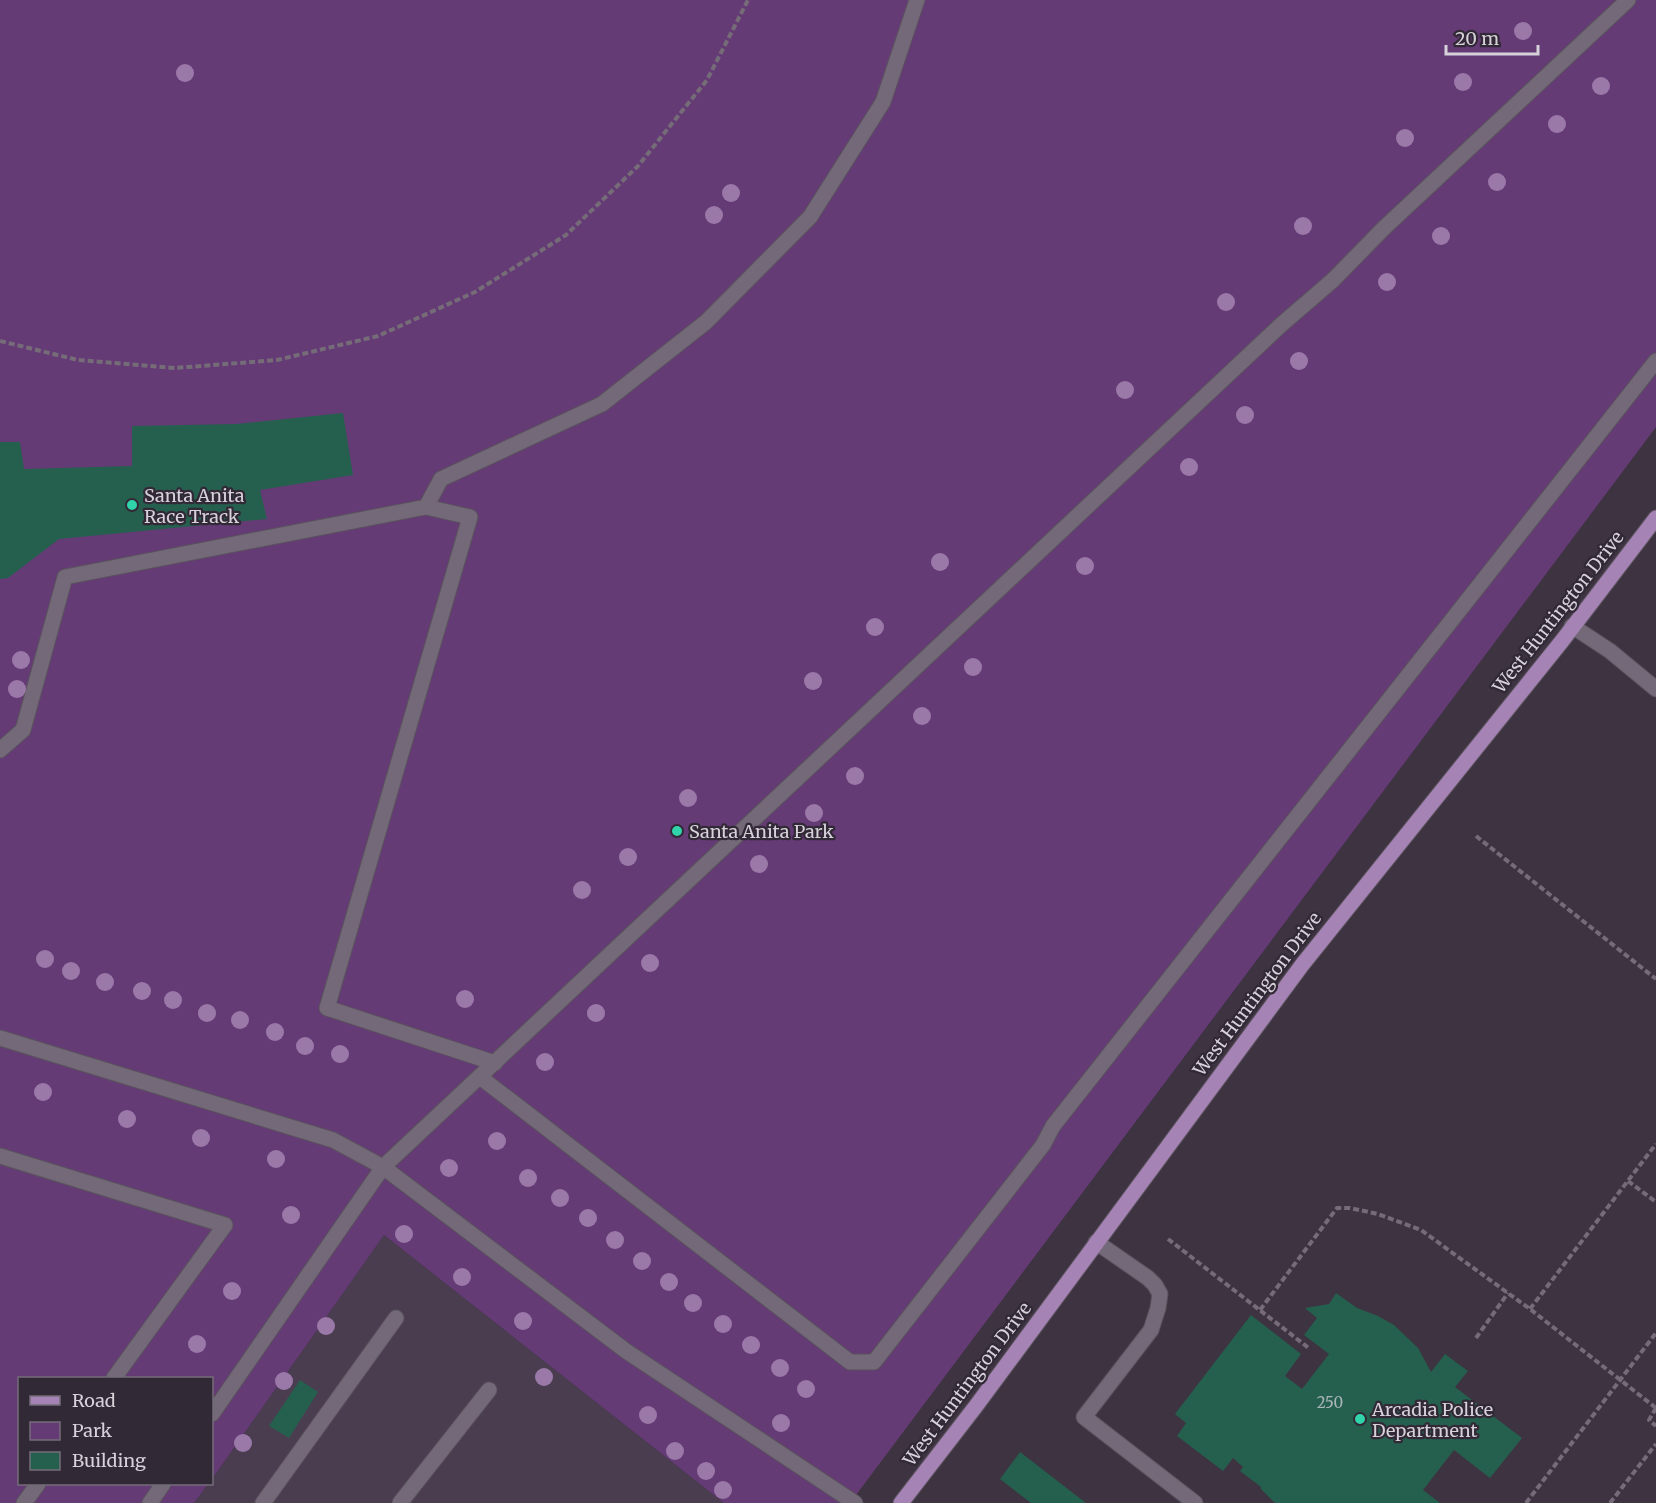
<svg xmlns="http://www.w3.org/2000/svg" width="1656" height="1503" font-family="Merriweather,serif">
	<rect width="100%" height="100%" fill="#3d3341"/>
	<path fill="#4a3d50" d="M384,1235L724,1503H194L208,1484H212V1479Z"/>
	<path fill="#653b76" d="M0,0H1656V427L850,1503H724L384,1235L212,1479V1378H20V1484H208L194,1503H0Z"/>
	<path fill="#25604e" d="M343,413L353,475L260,490L267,519L59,539L8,578L0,579V442H20L24,469L132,466V426L236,424Z
		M1336,1293L1357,1308L1378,1316L1394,1325L1418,1348L1431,1372L1445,1354L1468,1371L1455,1387L1522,1438L1490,1478L1454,1450L1423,1490L1440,1503H1275L1261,1489V1487L1240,1471L1243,1467L1233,1458L1223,1471L1177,1436L1186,1423L1175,1414L1251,1315L1301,1354L1285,1376L1302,1389L1329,1354L1304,1335L1317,1318L1305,1308L1329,1304Z
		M300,1380L318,1392L289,1438L269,1426Z
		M1020,1452L1086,1503H1031L1000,1479Z"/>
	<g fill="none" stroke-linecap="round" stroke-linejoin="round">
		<g stroke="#5a525d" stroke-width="17">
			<path id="minor" d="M426,507L470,517L327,1008L495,1063
				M1572,626L1610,651L1656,689
				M0,750L23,730L65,577L426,507L441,479L602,404L706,322L810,217L883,102L917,0
				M0,1038L333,1140L383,1167L626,1351L855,1503
				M480,1077L850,1362H874L1043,1145L1053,1126L1656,361
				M0,1156L225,1225L114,1378
				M1096,1242L1148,1278L1155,1285L1160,1294L1158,1308L1151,1330L1084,1417L1195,1503
				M212,1414L383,1167L1282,324L1333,280L1384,228L1628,0
				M24,1503L38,1484
				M150,1503L163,1484
				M263,1503L396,1318
				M400,1503L489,1390"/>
		</g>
		<g stroke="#5a525d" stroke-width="17">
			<path id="major" d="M901,1503L976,1406L1302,965L1562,641L1656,518"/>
		</g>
		<path stroke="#756c78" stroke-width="4" stroke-dasharray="6 3" stroke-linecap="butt" d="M0,341L78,360L175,368L277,360L378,336L475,292L566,235L638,166L707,80L748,0
			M1476,836L1656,979
			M1628,1181L1656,1202
			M1168,1239L1310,1349
			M1530,1309L1656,1144
			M1260,1310L1337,1208H1350L1378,1214L1421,1230L1530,1309L1656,1408
			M1476,1338L1508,1293
			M1656,1408L1649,1420L1656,1426
			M1526,1503L1656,1333
			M1610,1503L1656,1444"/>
		<use href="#minor" stroke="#736978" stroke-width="15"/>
		<use href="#major" stroke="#a683b5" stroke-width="15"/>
	</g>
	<g fill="#9a79a9">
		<circle cx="1523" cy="31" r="9"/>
		<circle cx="185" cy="73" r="9"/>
		<circle cx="1463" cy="82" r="9"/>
		<circle cx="1601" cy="86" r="9"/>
		<circle cx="1557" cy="124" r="9"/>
		<circle cx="1405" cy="138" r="9"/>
		<circle cx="1497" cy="182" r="9"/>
		<circle cx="731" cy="193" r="9"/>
		<circle cx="714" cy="215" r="9"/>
		<circle cx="1303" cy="226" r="9"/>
		<circle cx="1441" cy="236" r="9"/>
		<circle cx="1387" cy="282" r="9"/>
		<circle cx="1226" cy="302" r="9"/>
		<circle cx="1299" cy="361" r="9"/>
		<circle cx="1125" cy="390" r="9"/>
		<circle cx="1245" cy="415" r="9"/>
		<circle cx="1189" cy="467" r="9"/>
		<circle cx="940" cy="562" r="9"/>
		<circle cx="1085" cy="566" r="9"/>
		<circle cx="875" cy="627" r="9"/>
		<circle cx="21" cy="660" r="9"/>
		<circle cx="973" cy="667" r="9"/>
		<circle cx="813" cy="681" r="9"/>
		<circle cx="17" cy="689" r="9"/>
		<circle cx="922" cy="716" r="9"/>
		<circle cx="855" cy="776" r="9"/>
		<circle cx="688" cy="798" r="9"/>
		<circle cx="814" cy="813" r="9"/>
		<circle cx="628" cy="857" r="9"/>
		<circle cx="759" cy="864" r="9"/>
		<circle cx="582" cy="890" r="9"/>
		<circle cx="45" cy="959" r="9"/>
		<circle cx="650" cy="963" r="9"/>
		<circle cx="71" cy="971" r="9"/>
		<circle cx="105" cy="982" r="9"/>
		<circle cx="142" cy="991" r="9"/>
		<circle cx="465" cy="999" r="9"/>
		<circle cx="173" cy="1000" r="9"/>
		<circle cx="207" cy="1013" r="9"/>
		<circle cx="596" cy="1013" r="9"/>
		<circle cx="240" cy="1020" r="9"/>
		<circle cx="275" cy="1032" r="9"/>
		<circle cx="305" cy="1046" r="9"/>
		<circle cx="340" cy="1054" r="9"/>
		<circle cx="545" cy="1062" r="9"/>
		<circle cx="43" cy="1092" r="9"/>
		<circle cx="127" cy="1119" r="9"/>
		<circle cx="201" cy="1138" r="9"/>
		<circle cx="497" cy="1141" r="9"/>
		<circle cx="276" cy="1159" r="9"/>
		<circle cx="449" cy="1168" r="9"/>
		<circle cx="528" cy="1178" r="9"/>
		<circle cx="560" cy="1198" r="9"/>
		<circle cx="291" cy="1215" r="9"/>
		<circle cx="588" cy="1218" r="9"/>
		<circle cx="404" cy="1234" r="9"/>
		<circle cx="615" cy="1240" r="9"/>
		<circle cx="642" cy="1261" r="9"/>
		<circle cx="462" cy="1277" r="9"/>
		<circle cx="669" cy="1282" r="9"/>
		<circle cx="232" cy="1291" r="9"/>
		<circle cx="693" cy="1303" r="9"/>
		<circle cx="523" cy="1321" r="9"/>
		<circle cx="723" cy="1324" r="9"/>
		<circle cx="326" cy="1326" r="9"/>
		<circle cx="197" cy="1344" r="9"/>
		<circle cx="751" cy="1345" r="9"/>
		<circle cx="780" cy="1368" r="9"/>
		<circle cx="544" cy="1377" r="9"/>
		<circle cx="284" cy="1381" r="9"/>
		<circle cx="806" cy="1389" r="9"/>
		<circle cx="648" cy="1415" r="9"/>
		<circle cx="781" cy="1423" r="9"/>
		<circle cx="243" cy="1443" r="9"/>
		<circle cx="675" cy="1451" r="9"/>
		<circle cx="706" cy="1471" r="9"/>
		<circle cx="723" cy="1490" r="9"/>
	</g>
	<g fill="#30d4aa" stroke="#322936" stroke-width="2">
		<circle cx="132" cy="505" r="6"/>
		<circle cx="677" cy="831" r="6"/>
		<circle cx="1360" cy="1419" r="6"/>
	</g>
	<g text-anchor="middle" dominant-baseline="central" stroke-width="4.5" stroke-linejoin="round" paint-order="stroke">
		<g font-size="15" fill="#aab5b7">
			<text x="1330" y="1402">250</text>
		</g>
		<g font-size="18" fill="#d7d1da" stroke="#322936" text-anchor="start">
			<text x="144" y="495">Santa Anita<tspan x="144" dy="21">Race Track</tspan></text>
			<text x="689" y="831">Santa Anita Park</text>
			<text x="1372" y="1409">Arcadia Police<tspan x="1372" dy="21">Department</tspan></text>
		</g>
		<g font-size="18" fill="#d7d1da" stroke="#322936">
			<text transform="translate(1558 612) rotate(-52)">West Huntington Drive</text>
			<text transform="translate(1257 994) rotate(-53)">West Huntington Drive</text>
			<text transform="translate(967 1384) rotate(-53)">West Huntington Drive</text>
		</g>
	</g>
	<rect x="18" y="1377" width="195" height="108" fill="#322936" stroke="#746c78" stroke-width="1.5"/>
	<rect x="30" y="1396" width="30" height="9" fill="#a683b5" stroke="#746c78" stroke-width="1.5"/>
	<text x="72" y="1407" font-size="18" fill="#d7d1da">Road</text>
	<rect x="30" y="1422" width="30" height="18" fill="#653b76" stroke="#746c78" stroke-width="1.5"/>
	<text x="72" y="1437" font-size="18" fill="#d7d1da">Park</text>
	<rect x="30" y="1452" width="30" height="18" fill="#25604e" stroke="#746c78" stroke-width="1.5"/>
	<text x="72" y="1467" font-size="18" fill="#d7d1da">Building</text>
	<path d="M1446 45v9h92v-9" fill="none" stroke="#d7d1da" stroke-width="3"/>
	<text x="1455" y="45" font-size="18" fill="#d7d1da" stroke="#322936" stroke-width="4.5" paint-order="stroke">20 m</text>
</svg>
